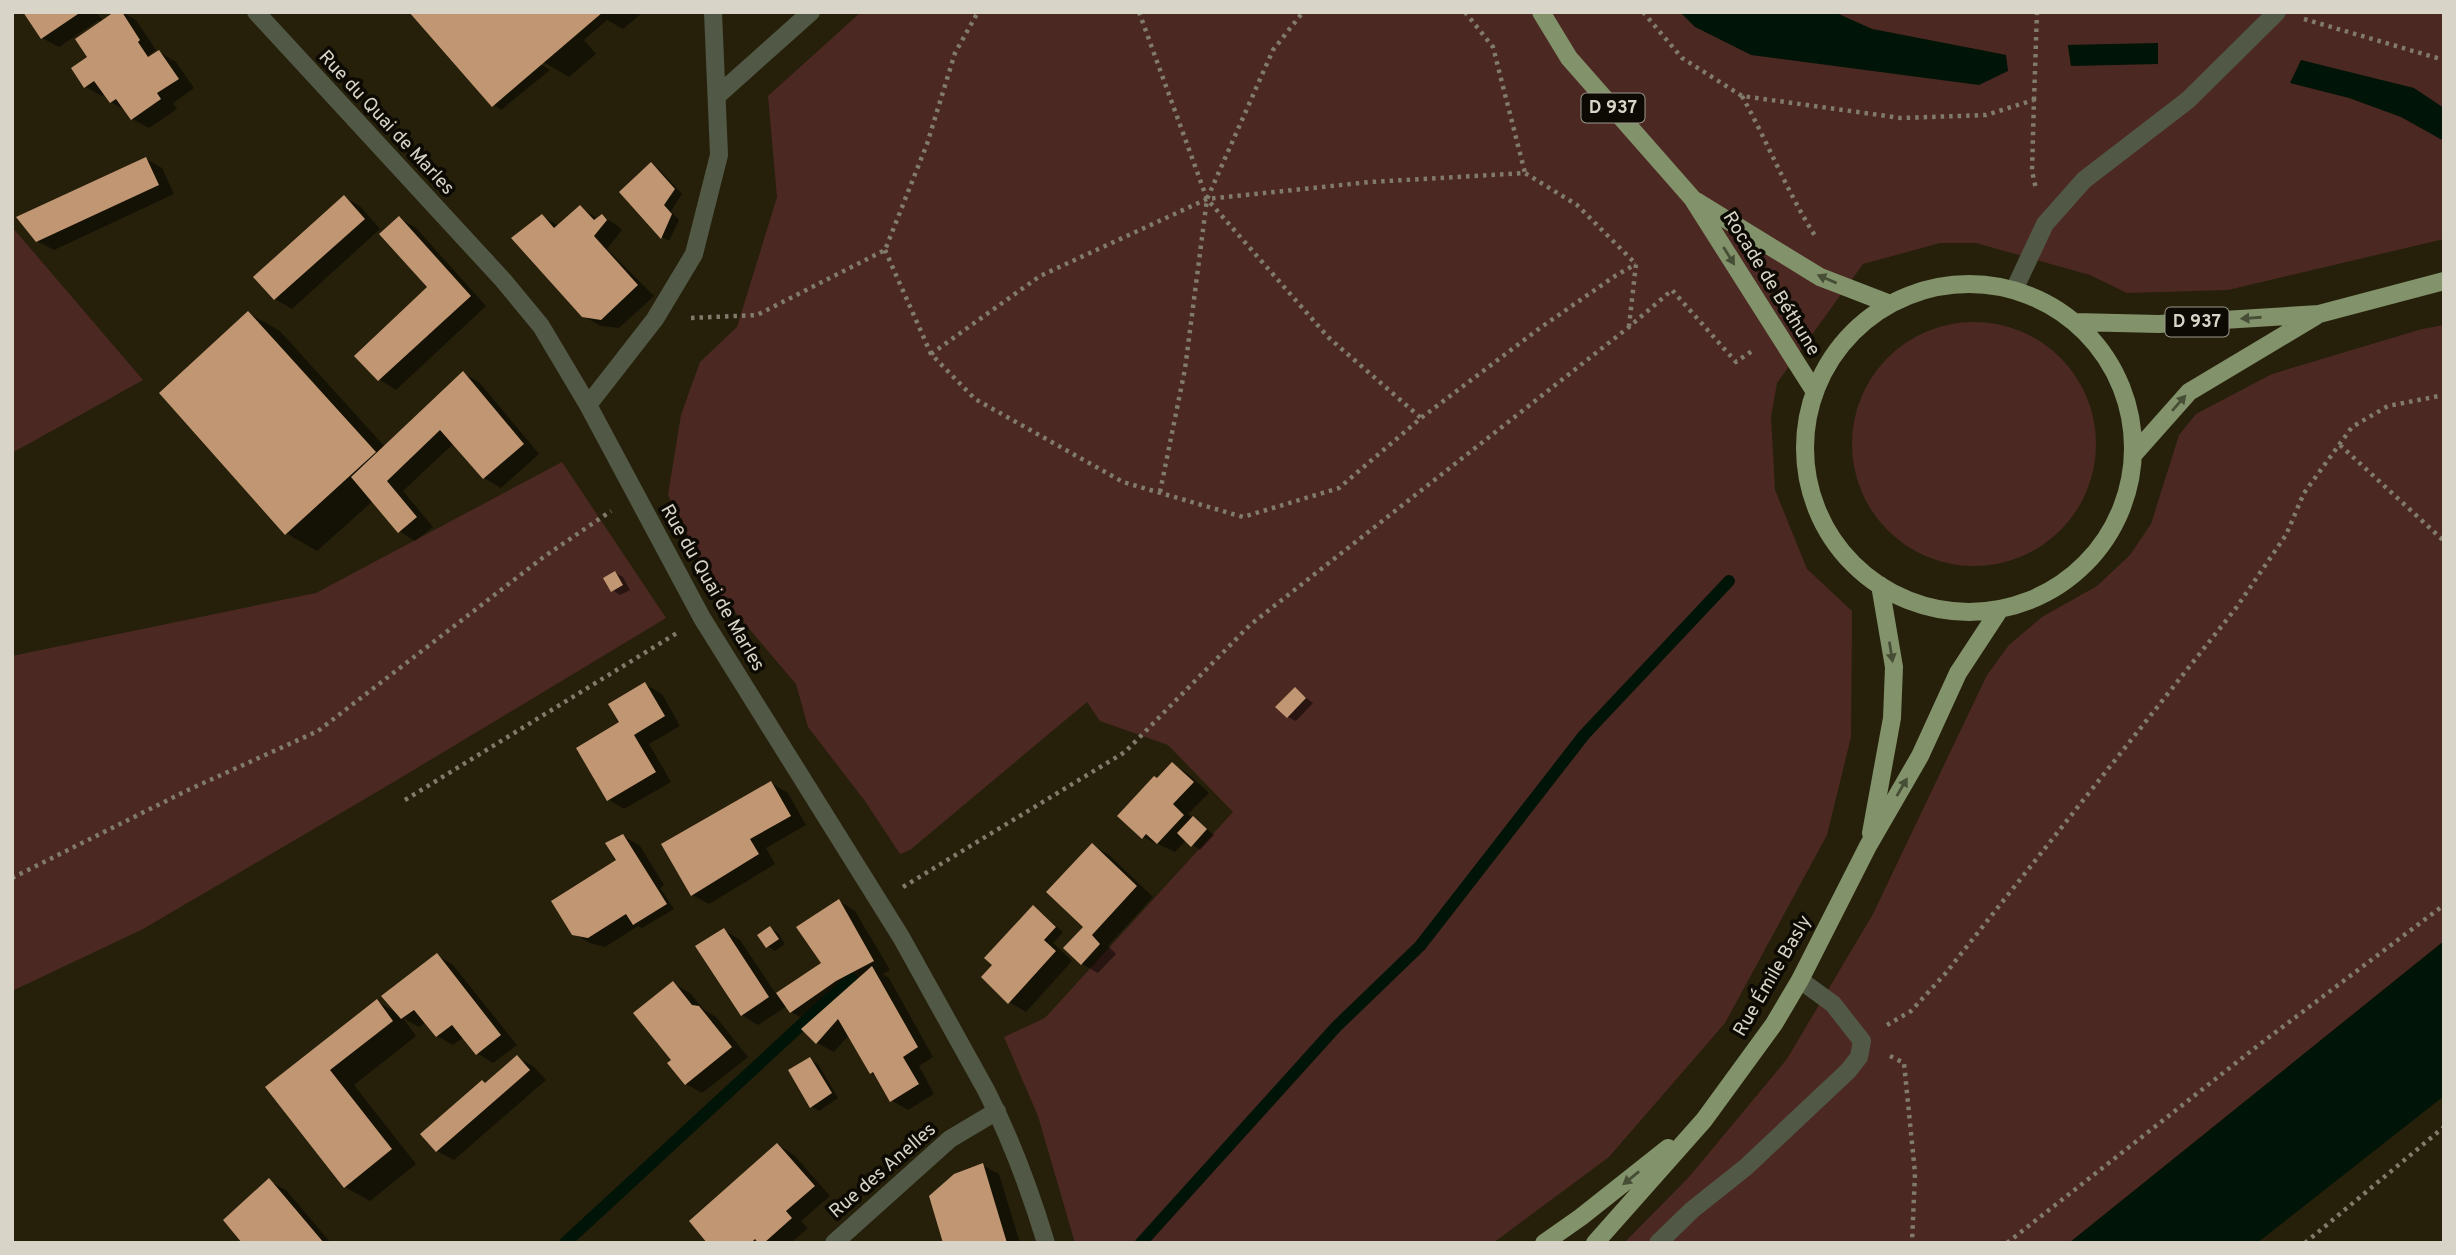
<svg xmlns="http://www.w3.org/2000/svg" width="2456" height="1255" font-family="Overpass,sans-serif">
	<rect width="100%" height="100%" fill="#26200b"/>
	<path fill="#4c2822" fill-rule="evenodd" d="M861,12H1680L1696,27L2006,55L1872,29L1834,12H2444V239L2228,290L2127,293L2090,275L1976,243H1940L1863,264L1777,383L1771,417L1775,490L1807,569L1852,611L1851,737L1827,835L1725,1023L1609,1157L1493,1243H1075L1038,1116L1004,1037L1045,1018L1233,812L1168,745L1100,721L1087,702L910,850L900,854L865,801L808,727L796,684L712,585L668,495L681,415L700,362L737,327L777,197L768,96ZM2158,44L2071,66L2068,46V45Z
		M12,227L143,380L12,453Z
		M1852 444a122 122 0 1 1 244 0a122 122 0 1 1-244 0Z
		M2444,325V941L2069,1243H1624L1689,1177L1787,1059L1873,914L1987,675L2009,645L2042,617L2097,586L2130,555L2151,524L2179,435L2196,414L2272,374L2422,329Z
		M562,462L666,618L397,780L143,929L12,991V656L316,593Z"/>
	<path fill="#001407" d="M1680,12H1834L1872,29L2006,55L2008,71L1979,85L1751,55L1695,27Z
		M2158,43V64L2071,66L2068,45Z
		M2301,60L2414,88L2444,108V141L2401,117L2349,98L2290,83Z
		M2444,941V1096L2257,1243H2069Z"/>
	<path fill="#0007" d="M25,12H97L103,22L122,12L136,20L156,50L148,56L149,58L159,52L176,62L194,88L173,103L177,109L149,128L132,119L126,111L111,102L105,94L102,96L86,87L90,57L101,23L99,20L59,47L42,38Z
		M412,12H643L623,29L607,20L584,40L596,54L569,77L540,60L539,63L550,70L501,110L494,105Z
		M146,159L162,168L174,194L54,250L37,241Z
		M651,164L659,169L682,194L671,211L679,220L669,241L662,237L621,192Z
		M344,197L361,207L380,229L292,309L275,299L256,277Z
		M580,207L598,219L602,216L618,226L622,230L607,249L654,296L619,328L601,326L583,316L542,216L559,226Z
		M399,218L416,228L486,306L396,390L380,380L357,356L429,287Z
		M248,313L280,331L385,447L463,373L479,382L539,454L501,488L484,478L454,443L403,491L433,527L415,541L399,531L373,501L317,551L286,533Z
		M615,573L623,577L630,590L620,595L613,590Z
		M645,684L662,694L680,726L649,744L671,782L624,809L608,799L621,723Z
		M1295,689L1313,703L1296,721L1288,717Z
		M1172,764L1188,774L1209,793L1188,814L1214,835L1200,850L1186,840L1175,852L1143,837L1158,780Z
		M771,783L788,793L806,825L766,848L775,864L709,904L692,895Z
		M623,836L640,846L664,885L660,888L674,909L642,928L638,926L605,947L590,943L573,933L618,860Z
		M1092,845L1109,855L1153,897L1108,946L1116,954L1098,973L1082,964Z
		M839,901L855,911L890,970L883,974L889,978L933,1057L919,1066L934,1094L908,1110L891,1100L877,1077L871,1073L849,1035L834,1052L817,1043L803,1029L816,1018L815,1016L807,1021L791,1012L787,1006L758,1025L742,1015L724,930L740,940L776,994L823,964Z
		M1034,907L1063,932L1053,943L1072,961L1026,1012L1009,1002Z
		M770,928L778,933L785,944L775,951L767,946Z
		M437,955L453,965L517,1045L493,1063L477,1053L464,1037L453,1045L437,1036L426,1022L419,1027L403,1018L416,1036L354,1085L416,1164L370,1201L345,1187L267,1088L377,1002L399,1014Z
		M673,983L690,993L704,1010L716,1017L748,1057L702,1093L686,1084L673,1060Z
		M517,1057L533,1066L546,1080L454,1160L437,1151L486,1084Z
		M810,1059L818,1064L838,1098L819,1111L811,1106Z
		M778,1145L794,1155L830,1196L801,1221L808,1228L791,1243H710Z
		M982,1165L999,1174L1020,1243H946Z
		M269,1181L286,1190L331,1243H245Z"/>
	<g fill="none" stroke-linecap="round" stroke-linejoin="round">
		<path stroke="#001407" stroke-width="12" d="M565,1243L851,979
			M1141,1243L1336,1027L1420,946L1584,735L1729,581"/>
	</g>
	<path fill="#c19672" d="M23,12H81L41,39Z
		M114,12H122L140,40L138,42L148,57L159,50L179,79L157,93L161,99L131,120L116,99L110,103L94,81L84,88L71,68L87,57L75,39Z
		M409,12L550,14L603,12L492,107Z
		M146,157L159,185L36,242L16,217Z
		M651,162L675,189L664,205L672,214L661,239L619,192Z
		M344,195L365,219L274,300L253,277Z
		M580,205L594,220L602,214L607,220L594,236L638,285L601,320L582,317L511,238L542,214L554,228Z
		M399,216L471,296L378,381L354,356L427,287L379,234Z
		M248,311L376,452L285,535L159,393Z
		M463,371L524,444L483,479L440,430L387,481L417,517L398,533L351,477Z
		M615,571L623,585L611,592L603,578Z
		M645,682L665,716L634,735L656,772L607,801L576,748L619,722L608,704Z
		M1295,687L1306,698L1287,718L1275,707Z
		M1172,762L1194,782L1173,804L1184,815L1157,844L1146,834L1142,839L1117,816L1154,776L1157,778Z
		M771,781L791,816L750,839L759,854L691,896L661,844Z
		M1193,816L1207,829L1191,847L1177,833Z
		M623,834L667,904L633,925L626,914L588,938L572,935L551,901L616,860L605,843Z
		M1092,843L1137,886L1092,935L1100,944L1081,965L1063,948L1083,927L1046,892Z
		M839,899L874,961L836,981L790,1013L776,993L821,963L796,927Z
		M1033,905L1056,927L1044,940L1056,951L1008,1004L981,977L992,965L984,958Z
		M770,926L779,939L766,948L757,935Z
		M724,928L769,997L741,1016L695,946Z
		M437,953L501,1035L476,1055L452,1025L436,1037L414,1010L401,1019L381,996Z
		M872,966L918,1047L903,1057L919,1084L890,1102L873,1072L870,1074L838,1019L816,1044L801,1029Z
		M673,981L692,1005L699,1006L732,1047L685,1085L667,1063L671,1060L633,1013Z
		M377,999L393,1021L330,1070L392,1149L344,1188L265,1087Z
		M517,1055L530,1070L436,1152L420,1134L482,1080L485,1083Z
		M810,1057L832,1093L810,1108L788,1070Z
		M777,1143L815,1186L786,1211L792,1218L764,1243H758L755,1239L751,1243H707L689,1221Z
		M983,1163L1007,1243H943L929,1196L954,1174Z
		M269,1178L324,1243H242L223,1220Z"/>
	<g fill="none" stroke-linecap="round" stroke-linejoin="round">
		<path stroke="#807b6a" stroke-width="4.5" stroke-dasharray="3.5 5" stroke-linecap="butt" d="M1139,12L1207,199L1328,337L1421,418
			M1465,12L1493,47L1525,173
			M1643,12L1682,58L1742,96L1901,118L1986,115L2034,100L2032,171L2036,189
			M2304,19L2444,60
			M1742,96C1768,143 1788,194 1817,239
			M2034,100L2037,12
			M885,250L931,354L975,399L1123,482L1243,517L1339,488L1421,418L1540,328L1615,276L1636,264
			M691,318L757,315L885,250L927,144L955,53L978,12
			M931,354L1040,276L1207,199L1370,182L1525,173L1577,205L1636,264L1629,326
			M2340,445L2444,541
			M1160,492L1185,369L1207,199L1273,50L1303,12
			M405,800L677,633
			M12,878L188,790L318,731L545,556L611,511
			M903,887L1125,752L1250,625L1629,327L1672,290L1736,362L1755,349
			M1887,1025L1911,1011L1945,974L2236,608L2286,535L2304,493L2352,427L2388,406L2444,395
			M1890,1056L1904,1063L1915,1173L1912,1243
			M2007,1243L2260,1044L2444,905
			M2305,1243L2444,1127"/>
		<path stroke="#515946" stroke-width="18" d="M256,12L503,280L541,326L588,405L702,618L901,937L986,1090C1011,1139 1030,1190 1046,1243
			M717,96L811,12
			M2014,290L2045,224L2084,180L2188,100L2277,12
			M588,405L655,319L694,254L719,155L713,12
			M834,1243L950,1139L997,1111
			M1658,1243L1692,1210L1746,1167L1848,1071L1859,1057L1862,1041L1833,1004L1800,980"/>
		<path stroke="#82926a" stroke-width="18" d="M1541,12L1569,58L1692,198L1815,392
			M1696,201L1820,277L1890,304
			M1805 448a164 164 0 1 1 328 0a164 164 0 1 1-328 0Z
			M2075,322L2159,324L2319,314L2444,281
			M2134,454L2189,392L2316,316
			M1871,833L1892,718L1894,667L1880,585
			M1544,1243L1581,1217L1668,1148
			M1595,1243L1704,1120L1774,1024L1800,980L1868,846L1920,756L1958,673L2000,609"/>
	</g>
	<defs><path id="oneway-solid" d="M-6-.8H1V-3.2L6.5 0L1 3.2V.8H-6Z" transform="scale(1.75)"/></defs>
	<g fill="#474e36">
		<use href="#oneway-solid" transform="translate(1729 256) rotate(58)"/>
		<use href="#oneway-solid" transform="translate(1827 279) rotate(-157)"/>
		<use href="#oneway-solid" transform="translate(2251 318) rotate(176)"/>
		<use href="#oneway-solid" transform="translate(2179 403) rotate(-49)"/>
		<use href="#oneway-solid" transform="translate(1891 652) rotate(81)"/>
		<use href="#oneway-solid" transform="translate(1902 787) rotate(-60)"/>
		<use href="#oneway-solid" transform="translate(1631 1178) rotate(141)"/>
	</g>
	<g text-anchor="middle" dominant-baseline="central" stroke-width="7" stroke-linejoin="round" paint-order="stroke">
		<g fill="#0c0a03" stroke="#9b978c" stroke-width="2">
			<rect x="1581.5" y="93.5" width="63" height="29" rx="5"/>
			<rect x="2165.5" y="307.5" width="63" height="29" rx="5"/>
		</g>
		<g font-size="18" font-weight="bold" fill="#d8d4c7">
			<text x="1613" y="108">D 937</text>
			<text x="2197" y="322">D 937</text>
		</g>
		<g font-size="19" fill="#d8d4c7" stroke="#0c0a03">
			<text transform="translate(386 123) rotate(47)">Rue du Quai de Marles</text>
			<text transform="translate(1771 284) rotate(58)">Rocade de Béthune</text>
			<text transform="translate(712 588) rotate(60)">Rue du Quai de Marles</text>
			<text transform="translate(1773 976) rotate(-60)">Rue Émile Basly</text>
			<text transform="translate(883 1171) rotate(-41)">Rue des Anelles</text>
		</g>
	</g>
	<rect width="2456" height="1255" fill="none" stroke="#d8d4c7" stroke-width="28"/>
</svg>
